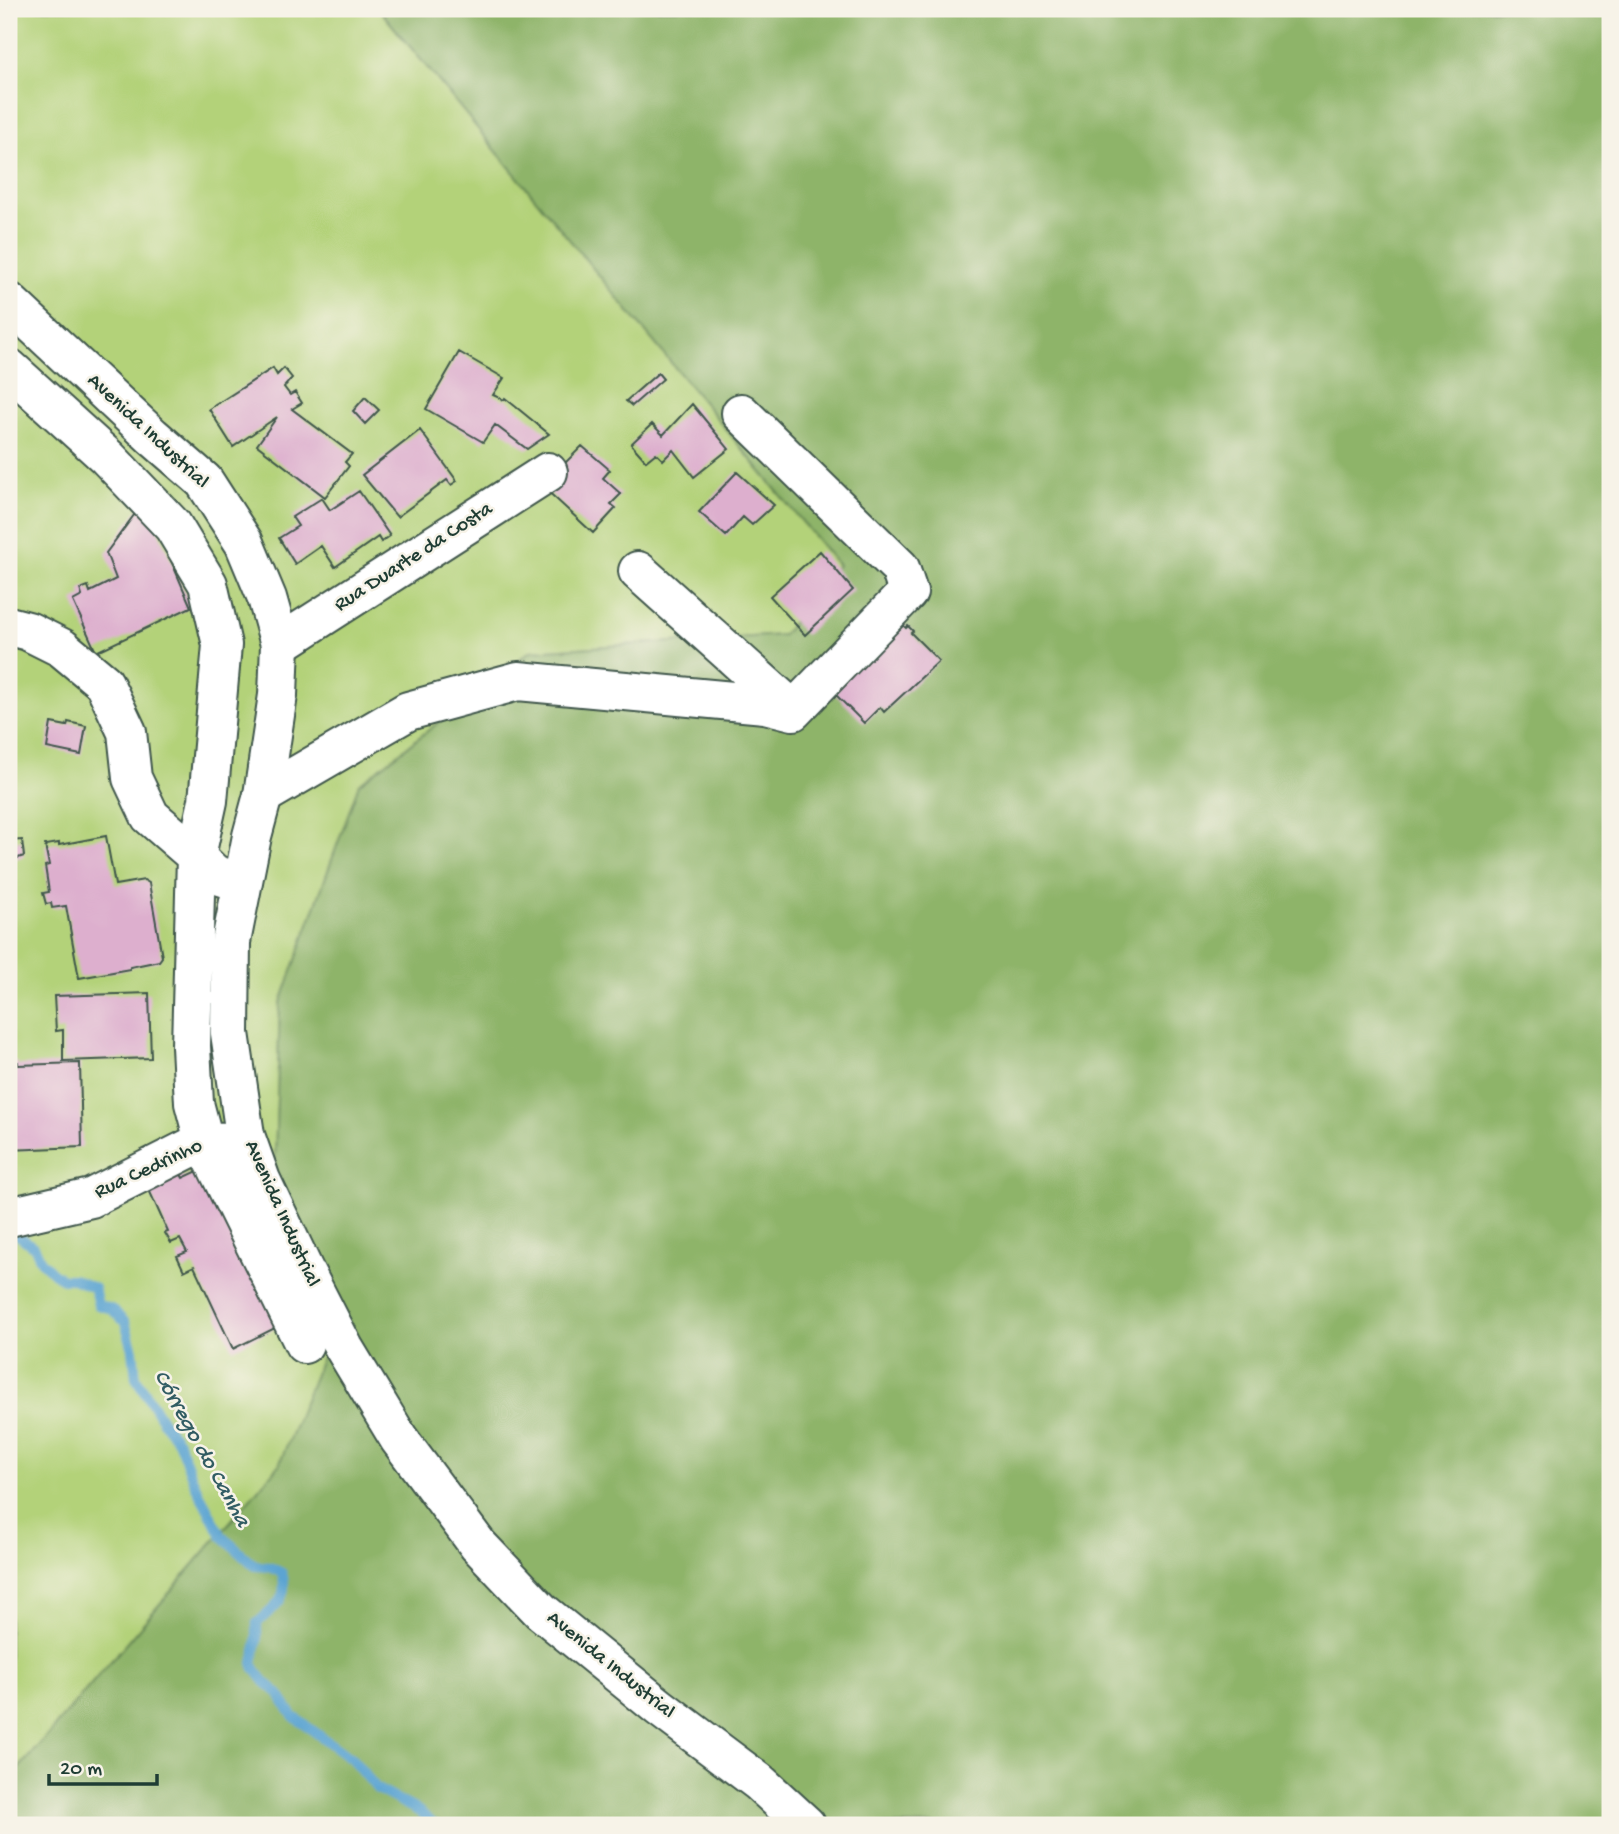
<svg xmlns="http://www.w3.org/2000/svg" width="1619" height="1834" font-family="'Gochi Hand',sans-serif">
	<rect width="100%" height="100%" fill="#f7f3e8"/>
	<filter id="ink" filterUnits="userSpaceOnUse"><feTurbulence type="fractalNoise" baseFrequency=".0143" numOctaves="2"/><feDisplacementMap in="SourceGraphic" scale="14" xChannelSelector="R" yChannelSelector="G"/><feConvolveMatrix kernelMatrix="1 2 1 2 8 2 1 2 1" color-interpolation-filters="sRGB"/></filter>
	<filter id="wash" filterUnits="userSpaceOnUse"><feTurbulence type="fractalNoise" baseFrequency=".00686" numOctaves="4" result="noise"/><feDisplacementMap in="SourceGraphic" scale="28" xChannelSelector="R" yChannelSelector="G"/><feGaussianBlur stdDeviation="1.57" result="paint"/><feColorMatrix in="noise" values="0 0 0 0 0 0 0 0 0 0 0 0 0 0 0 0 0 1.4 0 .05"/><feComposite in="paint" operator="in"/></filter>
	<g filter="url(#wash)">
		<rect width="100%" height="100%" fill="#f4e5ce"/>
		<path fill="#b3d279" stroke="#698856" stroke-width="2" d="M9,9H379L838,565L783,635L530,651L359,784L280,1005L274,1190L327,1344L279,1465L9,1780Z"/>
		<path fill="#8eb469" stroke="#56784e" stroke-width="2" d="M379,9H1610V1825H9V1780L279,1465L327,1344L274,1190L280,1005L359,784L531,651L783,635L838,565Z"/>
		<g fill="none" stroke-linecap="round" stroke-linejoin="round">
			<path stroke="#5ba4d2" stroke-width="10" d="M18,1235L35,1248L41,1261L54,1274L63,1279H73L94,1288L98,1305L111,1309L125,1322L133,1350L136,1378L165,1425L178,1441L196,1487L222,1536L255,1566L270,1567L282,1573C290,1599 273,1609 257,1623V1641L253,1663L255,1669L265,1682L278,1693L293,1716L353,1760L377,1789L420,1812L435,1825"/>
		</g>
		<g id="blocks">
			<path fill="#ddafce" d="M459,352L504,378L493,395L504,400L505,398L549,434L527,449L495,425L483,442L426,409Z
				M273,368L277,375L284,368L292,378L284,387L290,395L295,392L302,403L292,409L352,454L345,462L349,466L325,497L257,445L277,417L233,447L209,409Z
				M658,373L663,379L632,406L626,401Z
				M365,397L379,410L365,424L353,411Z
				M692,404L729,449L694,477L673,450L663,460L656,453L646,461L631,444L652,424L663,435Z
				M420,430L457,481L451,485L447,480L397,517L362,475Z
				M582,446L610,470L603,478L621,494L611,504L616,508L593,533L542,486Z
				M737,472L774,505L752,525L743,517L726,536L699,512Z
				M359,491L390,536L381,542L378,537L335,567L321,546L295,564L279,538L298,526L292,517L322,498L330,510Z
				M140,507L155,523L191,607L96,652L73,601L82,596L80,589L88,586L90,592L116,579L106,553Z
				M820,551L853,590L805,635L770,596Z
				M895,617L906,628L908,626L913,631L911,633L939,661L884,712L880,707L864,723L834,693Z
				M68,722L86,726L81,755L47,748L51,723L67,726Z
				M106,836L115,885L144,880L149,883L162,957L159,961L130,967V969L79,978L66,906L52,908L51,903L46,904L43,893L49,892L45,866L49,865L45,845L59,843V845Z
				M22,840L24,856L9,861V841Z
				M149,993L151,1058L63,1061V1030L56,1031L54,996Z
				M9,1062H18V1065L80,1063L82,1147L9,1150Z
				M176,1165L183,1178L202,1169L283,1324L233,1349L194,1266L184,1271L177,1256L187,1252L180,1239L171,1243L165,1233L168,1232L145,1181Z"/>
		</g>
	</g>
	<g filter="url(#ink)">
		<use href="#blocks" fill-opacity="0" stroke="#3f564b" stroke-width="2"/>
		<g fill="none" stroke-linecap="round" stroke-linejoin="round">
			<g stroke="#3f564b" stroke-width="42">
				<path id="minor" d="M638,571L792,709
					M9,626L28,631L62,648L104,683L127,732L132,778L150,816L196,856L191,1046L194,1103L204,1141L304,1344
					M280,644L548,472
					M263,795L408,711L518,681L765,704L793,711L908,592L900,568L741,413
					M9,1217L91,1198L204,1141L229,1142"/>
			</g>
			<g stroke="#3f564b" stroke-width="42">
				<path id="tertiary" d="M9,368L107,457L173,526L208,584L222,645L208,801L196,856"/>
			</g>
			<g stroke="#3f564b" stroke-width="42">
				<path id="primary" d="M9,302L152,436L204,481L244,543L267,598L280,644L278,695L263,795L252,836L231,942L230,1033L245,1135L261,1180L304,1270L344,1348L399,1439L478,1545L541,1611L659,1707L759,1782L806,1825
					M196,856L214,874L242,883"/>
			</g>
			<use href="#minor" stroke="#fff" stroke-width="38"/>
			<use href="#tertiary" stroke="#fff" stroke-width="38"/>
			<use href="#primary" stroke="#fff" stroke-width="38"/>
		</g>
	</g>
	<g text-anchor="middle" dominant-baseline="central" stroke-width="5" stroke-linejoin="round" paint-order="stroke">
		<g font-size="21" fill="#1f3d34" stroke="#f7f3e8">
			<text transform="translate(147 432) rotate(43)">Avenida Industrial</text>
			<text transform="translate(414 558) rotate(-33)">Rua Duarte da Costa</text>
			<text transform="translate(149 1170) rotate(-25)">Rua Cedrinho</text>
			<text transform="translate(281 1214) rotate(66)">Avenida Industrial</text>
			<text transform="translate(610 1666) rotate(39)">Avenida Industrial</text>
		</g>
		<g font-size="23" font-style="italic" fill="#315c63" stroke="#f7f3e8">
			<text transform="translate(201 1449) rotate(61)">Córrego do Canha</text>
		</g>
	</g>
	<rect width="1619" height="1834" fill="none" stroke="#f7f3e8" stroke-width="35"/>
	<path d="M49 1774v10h108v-10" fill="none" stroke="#1f3d34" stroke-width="3.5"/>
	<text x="60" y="1774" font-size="21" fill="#1f3d34" stroke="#f7f3e8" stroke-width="5" paint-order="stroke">20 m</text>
</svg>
